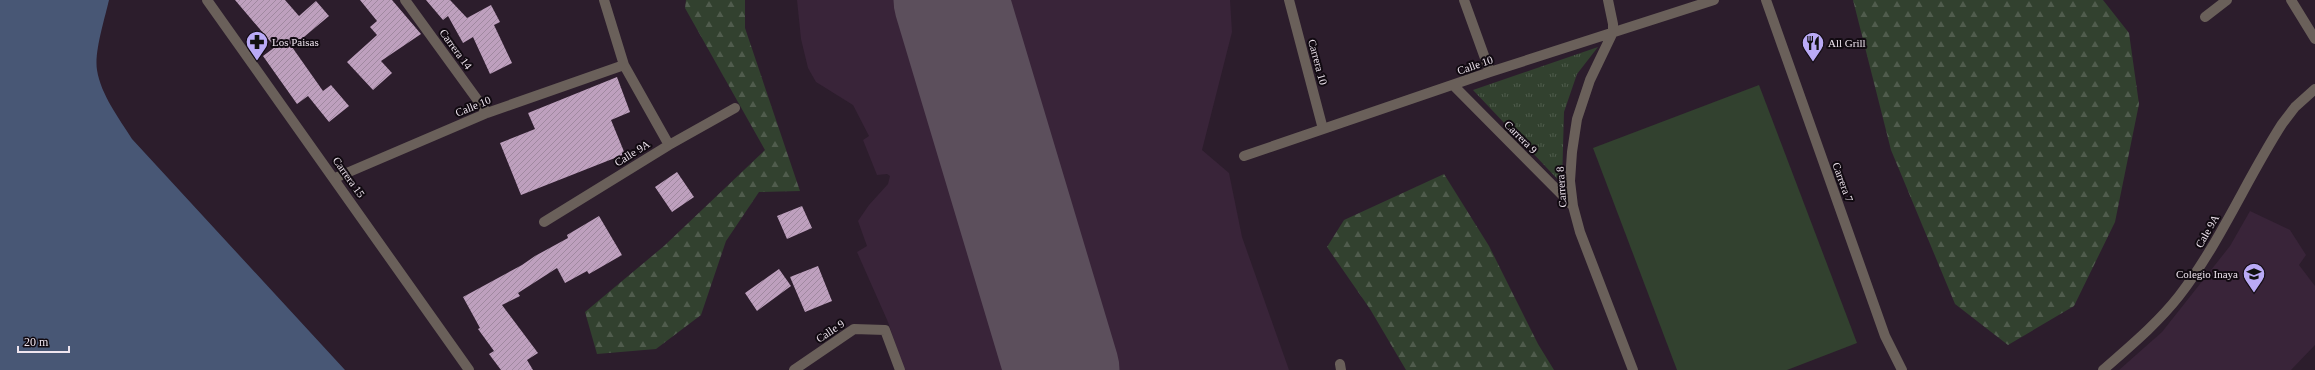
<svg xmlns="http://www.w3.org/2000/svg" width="2315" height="370" font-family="'Times New Roman',serif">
	<defs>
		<pattern id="grass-tufts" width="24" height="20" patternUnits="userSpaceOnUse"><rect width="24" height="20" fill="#32412f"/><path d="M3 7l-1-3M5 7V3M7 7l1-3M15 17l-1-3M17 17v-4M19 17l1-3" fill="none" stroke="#505c4d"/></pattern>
		<pattern id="forest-firs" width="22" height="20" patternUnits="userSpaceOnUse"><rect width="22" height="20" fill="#32412f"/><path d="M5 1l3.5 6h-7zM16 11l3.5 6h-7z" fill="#505c4d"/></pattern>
		<pattern id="building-hatch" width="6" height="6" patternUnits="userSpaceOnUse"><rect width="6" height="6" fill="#bea0be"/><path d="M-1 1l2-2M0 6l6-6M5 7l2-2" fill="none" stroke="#a089a0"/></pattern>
	</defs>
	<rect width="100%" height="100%" fill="#2c1d2c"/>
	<path fill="#392439" d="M797,0H1230L1232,32L1202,150L1229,173L1242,237L1289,370H904L888,322L857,252L867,246L858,221L869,205L888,184L890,176L887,174L877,175L863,140L869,136L853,105L816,82L808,68L801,39Z
		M2250,211L2290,230L2306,255L2299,265L2315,286V345L2291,370H2119L2162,332L2230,246Z"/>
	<path fill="url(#grass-tufts)" d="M1598,47L1577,74L1564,112L1562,184L1473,90Z"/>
	<path fill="url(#forest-firs)" d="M686,0H745V28L800,191L759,192L726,241L701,315L656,349L597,354L585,312L664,246L765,150L685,8Z
		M1853,0H2103L2129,33L2139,104L2115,222L2074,306L2008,345L1955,304L1891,150Z
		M1444,174L1489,246L1538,344L1554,370H1406L1370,309L1327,247L1344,220Z"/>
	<path fill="#32412f" d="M1759,85L1857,343L1787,370H1677L1593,148Z"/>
	<path fill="#485775" d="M0,0H109C105,18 94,52 97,70C101,95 119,118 132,139L345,370H0Z"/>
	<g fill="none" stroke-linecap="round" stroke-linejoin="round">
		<path stroke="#5c4f5c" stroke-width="115" d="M951,0L1062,370"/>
	</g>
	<path fill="url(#building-hatch)" d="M235,0H285L299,16L316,1L329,16L292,47L323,91L331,85L349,106L329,122L308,96L297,104L263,56L275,47Z
		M360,0H392L421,34L381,61L392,73L373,90L347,62L377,35L370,27L377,21Z
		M426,0H450L467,18L491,5L500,22L494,25L512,63L490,74L473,37L463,43L448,16L443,20Z
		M617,77L630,112L611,120L625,154L521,195L500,143L535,129L528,113Z
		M677,172L694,197L672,212L655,187Z
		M802,206L812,228L787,239L777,216Z
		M599,216L622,255L589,274L587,271L565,283L557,268L518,293L520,296L502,305L538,353L527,360L533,370H501L489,354L494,351L478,329L480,328L463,297L522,265L535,256L568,238L567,235Z
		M818,266L832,301L805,312L790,277Z
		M779,269L791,286L757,311L745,293Z"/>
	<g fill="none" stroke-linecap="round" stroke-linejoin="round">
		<path stroke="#6a605a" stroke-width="10" d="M207,0L469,370
			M405,0L487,113
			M604,0L624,65L669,145
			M1289,0L1323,129
			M1464,0L1490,72
			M1608,0L1613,24V32L1590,80L1577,119L1572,152L1570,181L1573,206L1580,232L1633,370
			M1766,0L1885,336L1902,370
			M2291,0L2315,39
			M2205,17L2227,0
			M1453,85L1573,206
			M1244,156L1490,72L1714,0
			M335,178L487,113L624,65
			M544,222L669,145L735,108
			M1340,364L1341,370
			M794,370L854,329L885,330L900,370
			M2103,370C2129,347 2157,324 2179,296C2220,243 2246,180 2282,124L2295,107L2315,89"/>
	</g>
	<defs>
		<g id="pharmacy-pin" transform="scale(1.15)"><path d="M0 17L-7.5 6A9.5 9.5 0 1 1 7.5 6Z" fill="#baaaf6" stroke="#110a11"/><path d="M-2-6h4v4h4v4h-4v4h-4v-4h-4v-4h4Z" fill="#111"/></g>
		<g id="restaurant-pin" transform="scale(1.15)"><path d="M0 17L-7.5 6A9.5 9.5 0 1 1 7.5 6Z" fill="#baaaf6" stroke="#110a11"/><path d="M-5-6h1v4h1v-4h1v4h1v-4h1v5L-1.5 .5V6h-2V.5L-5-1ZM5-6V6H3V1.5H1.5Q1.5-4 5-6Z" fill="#111"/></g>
		<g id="school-pin" transform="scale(1.15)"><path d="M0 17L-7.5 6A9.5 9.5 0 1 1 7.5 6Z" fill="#baaaf6" stroke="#110a11"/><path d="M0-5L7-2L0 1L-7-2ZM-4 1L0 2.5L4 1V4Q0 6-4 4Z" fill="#111"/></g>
	</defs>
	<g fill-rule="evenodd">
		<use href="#pharmacy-pin" x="257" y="42"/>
		<use href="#restaurant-pin" x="1813" y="43"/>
		<use href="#school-pin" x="2254" y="274"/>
	</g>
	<g text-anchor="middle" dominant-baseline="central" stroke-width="4" stroke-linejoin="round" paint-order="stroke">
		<g font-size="11" fill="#efe5ef" stroke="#110a11" text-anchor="start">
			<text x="272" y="42">Los Paisas</text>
			<text x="1828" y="43">All Grill</text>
			<text x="2238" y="274" text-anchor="end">Colegio Inaya</text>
		</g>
		<g font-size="11" fill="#efe5ef" stroke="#110a11">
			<text transform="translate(456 49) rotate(54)">Carrera 14</text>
			<text transform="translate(1318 62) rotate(75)">Carrera 10</text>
			<text transform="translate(1475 65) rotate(-19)">Calle 10</text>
			<text transform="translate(473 106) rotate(-22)">Calle 10</text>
			<text transform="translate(1521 137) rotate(45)">Carrera 9</text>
			<text transform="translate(632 153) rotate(-32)">Calle 9A</text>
			<text transform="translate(349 177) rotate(55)">Carrera 15</text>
			<text transform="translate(1843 182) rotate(70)">Carrera 7</text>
			<text transform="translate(1561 187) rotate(-94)">Carrera 8</text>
			<text transform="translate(2207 231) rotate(-60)">Cale 9A</text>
			<text transform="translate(830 331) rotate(-34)">Calle 9</text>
		</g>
	</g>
	<path d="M18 346v6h51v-6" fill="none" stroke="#efe5ef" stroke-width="2"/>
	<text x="24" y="346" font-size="12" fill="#efe5ef" stroke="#110a11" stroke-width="3" paint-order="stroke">20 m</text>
</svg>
